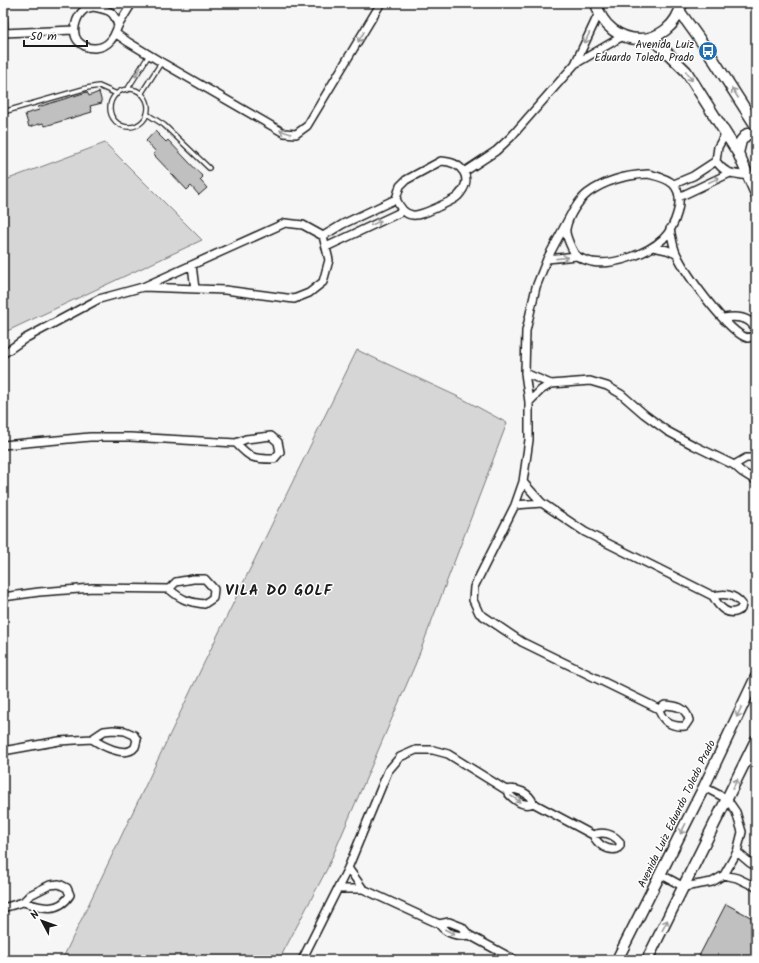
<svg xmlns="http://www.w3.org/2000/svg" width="759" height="963" font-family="Kalam,sans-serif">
	<rect width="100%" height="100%" fill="#f6f6f6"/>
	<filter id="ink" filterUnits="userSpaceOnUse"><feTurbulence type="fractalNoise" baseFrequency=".025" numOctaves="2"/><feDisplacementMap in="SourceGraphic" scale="8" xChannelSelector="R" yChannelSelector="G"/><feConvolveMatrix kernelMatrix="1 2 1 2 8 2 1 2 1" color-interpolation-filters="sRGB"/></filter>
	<g filter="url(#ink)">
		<path fill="#d6d6d6" stroke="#797979" d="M105,143L202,240L3,333V181Z
			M357,350L463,399L507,423L415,665L327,869L279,960H62L204,663Z"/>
		<path fill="#c0c0c0" stroke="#1c1c1c" d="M87,92L89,96L99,92L102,103L90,106L92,112L45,126L43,123L29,127L25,114L39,110L38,107Z
			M155,131L166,142L168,140L203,177L200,180L207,188L199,195L191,186L187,190L153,154L156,152L146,141Z
			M726,904L756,920V960H697Z"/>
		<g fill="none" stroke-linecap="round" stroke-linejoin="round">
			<g stroke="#1c1c1c" stroke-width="6">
				<path id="lane" d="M6,32L5,16L6,3
					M110 108a19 19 0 1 1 38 0a19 19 0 1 1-38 0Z
					M127,90L149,55
					M141,94L161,63
					M3,112L87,88L99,86L117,94
					M147,114L164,125L209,168"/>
			</g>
			<g stroke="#1c1c1c" stroke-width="10">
				<path id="street" d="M93,7C108,10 114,10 118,26C116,31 114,37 111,40C103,50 87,51 78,41C71,33 76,16 84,10C86,8 90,8 93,7Z
					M118,26L132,3
					M3,33L74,30
					M115,33L128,42L161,62L284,133L296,134L307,126L381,3
					M575,64L623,36
					M726,133L718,147L716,161C726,175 732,173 749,176
					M441,161C462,162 475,178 458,196C453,201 443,204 436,208C418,216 406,222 396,199L400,186L406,180Z
					M464,172L496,151L511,137L575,64L599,13
					M648,174C656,176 667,178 673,184C687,198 674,228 663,239C647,254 613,266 592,262C588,261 581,259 577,256C573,253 565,235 566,229C568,217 578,201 588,193C606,180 626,175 648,174Z
					M674,184L693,176L716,161
					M679,197L730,173
					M571,214L547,259L536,287L526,331L525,373L529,402V440L523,482L515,505L474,587L473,600L479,613L522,642L659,709
					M285,223L303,225L323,236L329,260L323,282L309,293L294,299L225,290L143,287Z
					M670,229C672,237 673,248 677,255C686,274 729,334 748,338L753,336L756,331C751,316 736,316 724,318
					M323,236L343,224L396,199
					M326,247L403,211
					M653,247L667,250L676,254
					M547,259L577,256
					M192,265L195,289
					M3,354L26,338L99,299L143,287
					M525,373L551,384L590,381L607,386L621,394L644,414L667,431L693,445L734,465L742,472L750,477L756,480
					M529,402L541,390L551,384
					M3,445L90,437H130L236,443L246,439L271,436L278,442L280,452L274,459C253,459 251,459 236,443
					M734,465L746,458H756
					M523,482L542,503L585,532L713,596C719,608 729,618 741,609L742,604C734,594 725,593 713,596
					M515,505L542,503
					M3,597L39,592L93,588L169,589C182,600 188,602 204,604L213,598L214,589L205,579H193L176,582L169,589
					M665,705C677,706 686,707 689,720L685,726C672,727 662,722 659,709Z
					M3,751L59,741L92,739L104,731L113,730L125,731L134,735L137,740C136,742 136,745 135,747C126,759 101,745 92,739
					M533,803C523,808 511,798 506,790C516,787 530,793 533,803L593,835C598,845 607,851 617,849L620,846V842C613,834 603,831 593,835
					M737,852L750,863L756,866
					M348,868L363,889L439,924
					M660,874L684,887L712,882L724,875L737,852L742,832L736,812L727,799L704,787
					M724,875L737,878L756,887
					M338,889H363
					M3,908L23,902L30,895L50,885L59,884L67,888L70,895C58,914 40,907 23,902
					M469,935C458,937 446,934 439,924L449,922L462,927L469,935L515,960
					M302,960L348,868L388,771L400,757L416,750H433L448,754L506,790"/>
			</g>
			<g stroke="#1c1c1c" stroke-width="13">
				<path id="secondary" d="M596,3C608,51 671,51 682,3
					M680,12L708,51L756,126
					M652,38L686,71L738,153L756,194
					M738,153L741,141L747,134H756
					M617,960L704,787L756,677
					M647,960L756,740"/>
			</g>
			<use href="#lane" stroke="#fff" stroke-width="3.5"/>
			<use href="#street" stroke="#fff" stroke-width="7"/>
			<use href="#secondary" stroke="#fff" stroke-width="10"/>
		</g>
		<defs><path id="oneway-shaft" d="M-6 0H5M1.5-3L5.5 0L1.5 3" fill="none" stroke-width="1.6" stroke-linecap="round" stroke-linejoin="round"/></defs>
		<g stroke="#999">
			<use href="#oneway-shaft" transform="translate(361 37) rotate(121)"/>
			<use href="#oneway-shaft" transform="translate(587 38) rotate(115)"/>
			<use href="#oneway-shaft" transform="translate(138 72) rotate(122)"/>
			<use href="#oneway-shaft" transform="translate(689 76) rotate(56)"/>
			<use href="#oneway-shaft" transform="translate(735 93) rotate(-123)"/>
			<use href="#oneway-shaft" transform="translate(285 132) rotate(-163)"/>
			<use href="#oneway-shaft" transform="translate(714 180) rotate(-25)"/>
			<use href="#oneway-shaft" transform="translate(376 223) rotate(-25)"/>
			<use href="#oneway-shaft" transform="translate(562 258) rotate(-6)"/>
			<use href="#oneway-shaft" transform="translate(739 712) rotate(115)"/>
			<use href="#oneway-shaft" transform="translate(735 784) rotate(-64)"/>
			<use href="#oneway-shaft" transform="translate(516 799) rotate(30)"/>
			<use href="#oneway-shaft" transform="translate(683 829) rotate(117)"/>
			<use href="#oneway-shaft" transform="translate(665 925) rotate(-63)"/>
			<use href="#oneway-shaft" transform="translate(450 932) rotate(27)"/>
		</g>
	</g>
	<defs>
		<g id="bus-disc" transform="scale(1)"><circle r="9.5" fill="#1f6fb2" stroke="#fff"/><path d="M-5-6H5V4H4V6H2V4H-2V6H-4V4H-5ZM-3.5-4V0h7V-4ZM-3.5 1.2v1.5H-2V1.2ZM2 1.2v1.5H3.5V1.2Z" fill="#fff"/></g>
	</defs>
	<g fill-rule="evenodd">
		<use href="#bus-disc" x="708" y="51"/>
	</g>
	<g text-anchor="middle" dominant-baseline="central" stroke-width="3" stroke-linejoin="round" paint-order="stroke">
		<g font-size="11" fill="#1c1c1c" stroke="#fff" text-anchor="end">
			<text x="694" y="45">Avenida Luiz<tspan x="694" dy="13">Eduardo Toledo Prado</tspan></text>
		</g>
		<g font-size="11" fill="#1c1c1c" stroke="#fff">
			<text transform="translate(677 814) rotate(-64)">Avenida Luiz Eduardo Toledo Prado</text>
		</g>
		<g font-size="15" font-weight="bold" letter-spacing="1" fill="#1c1c1c" stroke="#fff">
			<text x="279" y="591">VILA DO GOLF</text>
		</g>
	</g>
	<rect width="759" height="963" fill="none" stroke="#fff" stroke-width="16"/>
	<rect x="8" y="8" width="743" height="947" fill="none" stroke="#1c1c1c" stroke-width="1.5" filter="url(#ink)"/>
	<g transform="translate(42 921) rotate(311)" stroke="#ffffff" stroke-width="3" paint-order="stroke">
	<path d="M0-3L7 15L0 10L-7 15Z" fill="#1c1c1c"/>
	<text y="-6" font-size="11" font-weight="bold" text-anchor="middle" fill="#1c1c1c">N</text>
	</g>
	<path d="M24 40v6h63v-6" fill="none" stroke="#1c1c1c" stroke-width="2"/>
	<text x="30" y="40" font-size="12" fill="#1c1c1c" stroke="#ffffff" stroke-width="3" paint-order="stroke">50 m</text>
</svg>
